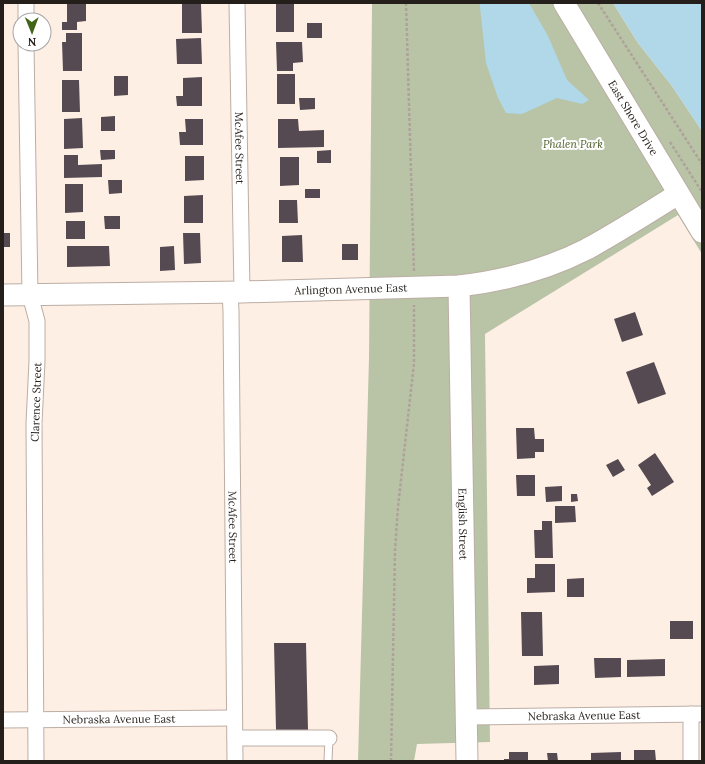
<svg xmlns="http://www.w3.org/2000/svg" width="705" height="764" font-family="Lora,serif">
	<rect width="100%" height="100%" fill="#feefe5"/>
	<path fill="#b8c4a5" d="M372,3H613L638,43L672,86L702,131V254L678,215L485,334L490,742L417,744L414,761H358L369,358Z"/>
	<path fill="#b0d8e9" d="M480,3H529L548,36L567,80L589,100L582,104L557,98L522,114L506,113L498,98L486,63L480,7Z
		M613,3H702V131L672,86L638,43Z"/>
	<path fill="#564a52" d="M67,3H86V21L77,22V30H62V22H67Z
		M276,3H294V32H276Z
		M182,4H201L202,33H182Z
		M307,23H322V38H307Z
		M66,33H82V71H63L62,42H66Z
		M201,38L202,64H177L176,39Z
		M276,42H302L303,62L293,63V71H277Z
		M277,74H295V104H277Z
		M114,76H128V95L114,96Z
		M202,77V106H177L176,96H183V78Z
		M62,80H79L80,112H62Z
		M299,98H315V109L300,110Z
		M115,116V131H101V117Z
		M82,118L83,148L64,149V119Z
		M185,119H203V145H180L179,132H186Z
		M278,119H298L299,131L324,130V147L278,148Z
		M100,150H115V159L101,160Z
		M331,150V163H317V151Z
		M64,155H78V165L102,164V177L64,178Z
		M185,156H204V180L185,181Z
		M280,157H299V185L280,186Z
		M108,180H122V193L109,194Z
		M65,184H83V212L65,213Z
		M305,189H320V198H305Z
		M203,195V223H184V196Z
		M279,200H297L298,223H279Z
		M104,216H120V229H105Z
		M66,221H85V239H66Z
		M3,233H10V247H3Z
		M183,233H200L201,263L184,264Z
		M302,235L303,262H282V236Z
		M342,244H358V260H342Z
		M67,246H109L110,266L67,267Z
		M174,246L175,270L160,271V247Z
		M635,312L643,335L622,342L614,319Z
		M654,362L666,394L638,404L626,372Z
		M516,428H534L535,439H544V452H535V458L517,459Z
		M655,453L674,482L652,496L647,488L651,485L638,465Z
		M618,459L625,470L613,477L606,465Z
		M516,475H535V496H517Z
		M562,486V501L546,502L545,487Z
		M571,494H577L578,501L571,502Z
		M555,506H575L576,522L555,523Z
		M542,521H552L553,558H535L534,530H542Z
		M535,564H555V592L527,593V578H535Z
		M584,578V597H567V579Z
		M521,612H542L543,656H522Z
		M670,621H693V639H670Z
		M274,643H306L308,730H276Z
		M594,658H621V677L595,678Z
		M665,659V676L627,677V660Z
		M559,665V684L534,685V666Z
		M634,750H655L656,761H634Z
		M509,752H528V761H504V759H509Z
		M621,752V761H591V753Z
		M547,753H557L558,761H548Z"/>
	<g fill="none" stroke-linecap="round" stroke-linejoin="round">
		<g stroke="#bcaea5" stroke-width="9">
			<path id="lane" d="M328,761L329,738"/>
		</g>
		<g stroke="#bcaea5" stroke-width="17">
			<g id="street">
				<path d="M26,3V20"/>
				<path id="s1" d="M237,3L242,292"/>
				<path d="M26,44L30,295L37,321V361L34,423L36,761"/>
				<path id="s2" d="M230,292L231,311L235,761"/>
				<path d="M691,714V761"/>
				<path id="s3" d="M466,717L702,714"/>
				<path id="s4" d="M3,720L234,718"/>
				<path d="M235,738H329"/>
			</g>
		</g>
		<g stroke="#bcaea5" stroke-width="23">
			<g id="secondary">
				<path id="s5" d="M564,3L702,232"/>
				<path id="s6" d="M459,286L467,761"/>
				<path id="s7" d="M3,295L242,292L459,286C503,281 548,269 587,249C618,232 648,213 678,194"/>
			</g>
		</g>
		<path stroke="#aea29b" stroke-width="2.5" stroke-dasharray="3 2" stroke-linecap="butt" d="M406,3L414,272
			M598,3L702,164
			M670,142L702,192
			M391,761L395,550L398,507L414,363V305"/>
		<use href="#lane" stroke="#fff" stroke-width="7"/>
		<use href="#street" stroke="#fff" stroke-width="15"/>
		<use href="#secondary" stroke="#fff" stroke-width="21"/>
	</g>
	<g text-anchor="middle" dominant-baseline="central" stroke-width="4" stroke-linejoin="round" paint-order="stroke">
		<g font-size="11" fill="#241f1b" stroke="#fff">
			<text stroke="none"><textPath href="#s5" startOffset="134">East Shore Drive</textPath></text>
			<text stroke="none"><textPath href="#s1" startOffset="145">McAfee Street</textPath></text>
			<text stroke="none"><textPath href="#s7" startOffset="348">Arlington Avenue East</textPath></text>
			<text transform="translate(36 402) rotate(-88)">Clarence Street</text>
			<text stroke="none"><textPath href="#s6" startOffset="238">English Street</textPath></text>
			<text stroke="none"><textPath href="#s2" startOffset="235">McAfee Street</textPath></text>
			<text stroke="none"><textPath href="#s3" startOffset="118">Nebraska Avenue East</textPath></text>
			<text stroke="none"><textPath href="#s4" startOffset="116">Nebraska Avenue East</textPath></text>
		</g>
		<g font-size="11" font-style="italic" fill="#4c5d29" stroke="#fff">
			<text x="573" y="144">Phalen Park</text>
		</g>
	</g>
	<rect width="705" height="764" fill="none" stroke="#241f1b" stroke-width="8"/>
	<g transform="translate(32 32) rotate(179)"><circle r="19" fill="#ffffff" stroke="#a7a5a4"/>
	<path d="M0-3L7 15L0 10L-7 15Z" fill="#426318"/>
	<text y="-6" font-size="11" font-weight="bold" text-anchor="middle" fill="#241f1b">N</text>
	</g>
</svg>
